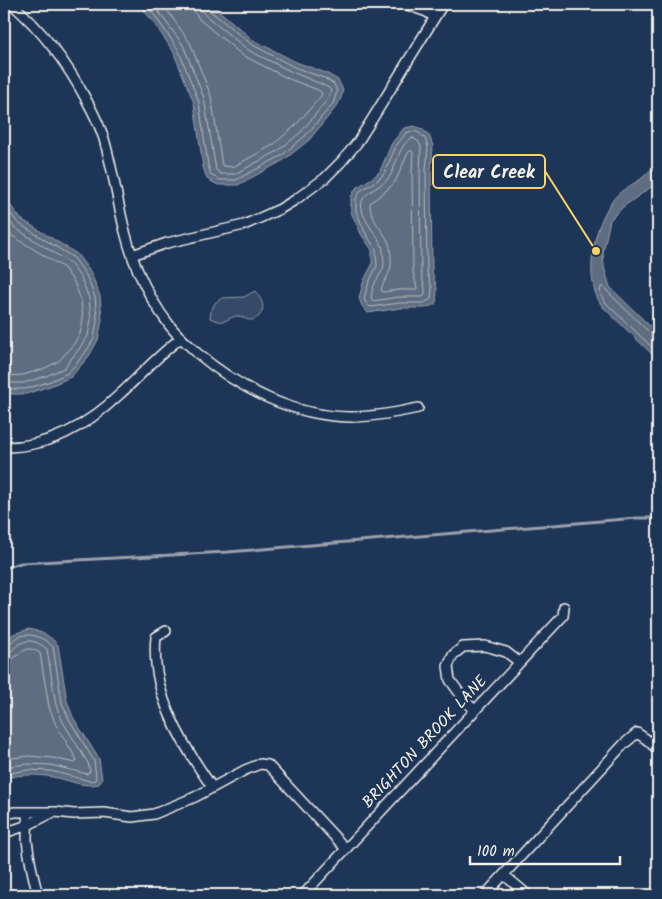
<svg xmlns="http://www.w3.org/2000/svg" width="662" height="899" font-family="Kalam,sans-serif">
	<rect width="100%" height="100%" fill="#1d3557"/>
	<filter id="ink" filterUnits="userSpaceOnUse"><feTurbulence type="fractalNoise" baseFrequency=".02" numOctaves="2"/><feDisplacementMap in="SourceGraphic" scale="10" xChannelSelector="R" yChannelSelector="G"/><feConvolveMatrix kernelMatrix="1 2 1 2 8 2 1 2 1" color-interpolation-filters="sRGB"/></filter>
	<g filter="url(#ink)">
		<path fill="#354a67" stroke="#949ea8" d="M255,291C261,299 267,307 259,316C257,318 255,319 252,320C246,321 242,315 236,316C235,316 231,318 229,319C222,323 217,321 210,318L211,311L215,303L222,298L244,297Z"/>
		<path fill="#5e6d82" stroke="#9aa2ab" d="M138,4H211L253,40L296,62L326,73L338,80L343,90L341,98L337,106L309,140L284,160L238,185H218L207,179L203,167L194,103L173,51L151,19Z
			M414,126L422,129L429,135L433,146L431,170L432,272L437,288L436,304L425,308H400L368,313L362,306L359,298L364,280L372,265V250L361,234L351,212V197L356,188L375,176L380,171L392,143L404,128Z
			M658,163V182L623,207L610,220L603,252L604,267L610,287L658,334V360L602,306C583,280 593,228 611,203C618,191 630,186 641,179C647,174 652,168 658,163Z
			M4,197L21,219L77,254L91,273L100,296L102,320L98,340L89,356L71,377L50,386L26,394H4Z
			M29,629C41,632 50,635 58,645L67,701L73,717L89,743L99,759L102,779L99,784C82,788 68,779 52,777C37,774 18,774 4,779V645L13,634Z"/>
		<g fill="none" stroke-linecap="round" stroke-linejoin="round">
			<path stroke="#b8bcbf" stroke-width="1" d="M145,4L155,16L178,49L199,102L208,165L211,175L220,180H236L281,156L305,136L333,104L337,91L334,84L324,78L294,67L251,44L209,10L207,7V4
				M153,4L183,45L204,98L216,170L221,174H235L278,151L301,132L327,100L331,91L329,88L321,84L292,72L248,50L205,15L202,10L201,4
				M163,4L190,43L211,96L222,165L224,166L233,167L273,145L295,126L321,96L322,93L318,90L289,79L242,55L200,20L195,13L193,4
				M414,131L419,133L425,138L428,147L426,170L427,272L432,288L431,299L424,303H400L370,307L366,303L364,298L369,282L377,266L376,250L365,232L356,211V199L360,191L378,180L384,174L396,146L406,133Z
				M413,138L419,142L421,147L420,170L421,272L425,289V295L423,297H399L373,301L371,297C372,292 373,287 375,283C377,278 381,274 383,269C385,264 383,256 383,250C381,236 358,219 362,201C364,192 384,186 390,176C396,166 400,141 413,138Z
				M410,151H412L413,153L412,171L413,272L417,288L415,290H399L383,292L381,290C383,281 391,274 391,264C391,257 391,248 388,241C382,229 369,218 370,203L387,190L395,182L408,153Z
				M4,205L18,223L74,258L86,275L95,297L97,320L94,339L85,353L68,373L48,382L26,389H4
				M4,215L15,228L70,263L81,278L89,298L91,319L88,336L79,349L64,368L46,376L24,383H4
				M4,227L11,235L64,268L74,282L81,300L83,319L80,334L73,345L59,361L43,369L23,375L4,376
				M658,337L653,336L607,291L604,287H601C599,293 602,298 606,303L658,353
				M4,647C11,646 11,641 16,638C28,631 44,637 53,647L62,703L69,719L94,761L96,777L95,780L90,781L51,771L28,770L4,774
				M4,653C14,653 13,647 21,643C30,638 40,643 47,649L56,705L63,722L88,763L90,771L87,774L51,765L27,764L4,767
				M4,661C22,660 21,641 40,653L49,707L56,725L77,760L75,763L53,758L29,756L4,759"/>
			<path stroke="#9aa2ab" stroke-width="3" d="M4,568L21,563L228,552L637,518H658"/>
			<g stroke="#f4f1e8" stroke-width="12">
				<path id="street" d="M12,4C44,32 67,63 87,101C94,114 100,126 104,139C117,183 120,229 138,271C146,290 157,309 170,326C178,336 188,344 197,353C240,389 293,416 350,417C373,417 395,413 418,408
					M405,4L427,12L434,17
					M132,255L167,243L244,225L280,209L295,200L325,178L341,162L357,143L371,121L443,4
					M4,447C50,447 86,426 119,395C140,376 158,355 181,338
					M166,631L156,637C150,692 182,744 212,787
					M475,710L466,702L450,680L448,666L453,655L463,647L485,646L506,652L519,662
					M27,812C28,822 27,831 27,840C29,859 33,877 38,895
					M4,814L15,812H55L74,814L104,813L132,817L154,814L195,797L245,770L260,764L268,765L346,849
					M4,833L28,825L52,813
					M504,875L528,895
					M303,895L563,616L564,607
					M485,895L623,745L637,733L646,739L658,750"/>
			</g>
			<use href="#street" stroke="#1d3557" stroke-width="9"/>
		</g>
	</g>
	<g text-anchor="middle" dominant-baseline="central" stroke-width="5" stroke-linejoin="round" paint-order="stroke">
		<g font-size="16" fill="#f4f1e8" stroke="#1d3557">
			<text transform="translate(425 742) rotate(-47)">BRIGHTON BROOK LANE</text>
		</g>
	</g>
	<path fill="none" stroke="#ffd166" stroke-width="2" d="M596 251L545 171"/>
	<circle fill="#ffd166" stroke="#1d3557" stroke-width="2" cx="596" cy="251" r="5"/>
	<rect fill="#1d3557" stroke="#ffd166" stroke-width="2" x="433" y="155" width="112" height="33" rx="5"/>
	<g font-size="18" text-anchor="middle" font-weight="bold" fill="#f4f1e8">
		<text x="489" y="178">Clear Creek</text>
	</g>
	<rect width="662" height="899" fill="none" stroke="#1d3557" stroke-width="20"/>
	<rect x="10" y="10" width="642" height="879" fill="none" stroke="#f4f1e8" stroke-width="2" filter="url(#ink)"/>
	<path d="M470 856v8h150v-8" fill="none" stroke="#f4f1e8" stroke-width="2.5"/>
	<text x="477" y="856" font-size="15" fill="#f4f1e8" stroke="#1d3557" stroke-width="4" paint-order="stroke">100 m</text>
</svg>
